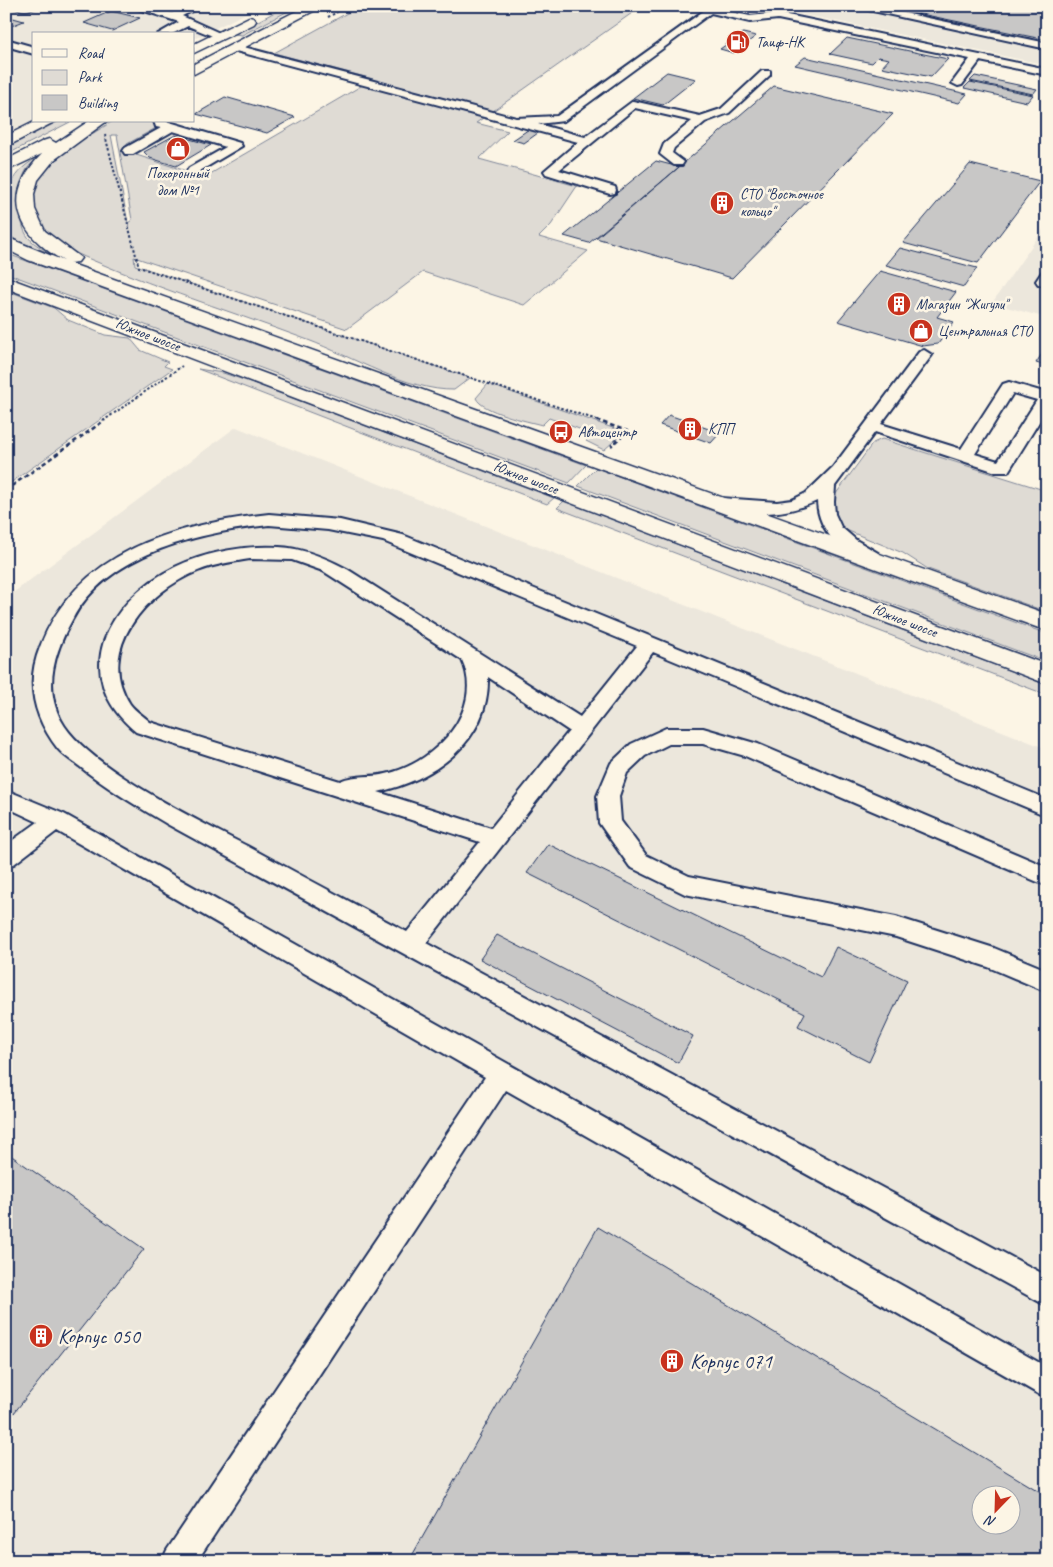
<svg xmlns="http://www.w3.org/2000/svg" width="1053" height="1567" font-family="Caveat,sans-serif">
	<rect width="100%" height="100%" fill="#fcf5e5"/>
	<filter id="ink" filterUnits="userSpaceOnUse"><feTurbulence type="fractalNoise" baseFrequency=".02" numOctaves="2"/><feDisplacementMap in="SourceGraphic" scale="10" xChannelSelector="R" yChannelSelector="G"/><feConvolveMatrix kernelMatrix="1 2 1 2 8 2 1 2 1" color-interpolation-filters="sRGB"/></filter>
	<g filter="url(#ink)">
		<path fill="#ece7dc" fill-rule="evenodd" d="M6,6H260L194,39V34H34V120L6,133Z
			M1047,6V65L767,7L768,6Z
			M1047,224V318L992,303Z
			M236,427L1047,749V1561H6V598ZM980,1494H1010V1524H980Z"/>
		<path fill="#dfdbd4" stroke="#7d8599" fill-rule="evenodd" d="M286,6H298L242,35L234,34Z
			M360,6H642L476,123L508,131L479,159L577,186L551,225L539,237L588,251L524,305L423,272L347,329L134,257L135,265L470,378L454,390C408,391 351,356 308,340C222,308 136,282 54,243L42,234L36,217L34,193L39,172L51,159L113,121H155L156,128L127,144V152L205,177L373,79L274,53ZM111,135H117L132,220L128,223Z
			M59,121H72L6,155V148Z
			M44,154C38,158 31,163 27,169C18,182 18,221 26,234C31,243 42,248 50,253L17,241L6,232C6,191 5,174 44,154Z
			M6,254L13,256L586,465L569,483L6,273Z
			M6,290L54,308L68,320L105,335L130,338L140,350L168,362L164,366L172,369L6,486Z
			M198,369L223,373L262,386L554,498L547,504Z
			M488,384L624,432L604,450L586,441L593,434L549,418L542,425C527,421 482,412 476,398Z
			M882,439L1047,491V612L928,569L903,553L846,530L836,524L830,502L873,443Z
			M596,468L1047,634V662L578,486Z
			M564,501L1047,685V695L557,508Z"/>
		<path fill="#c8c7c6" stroke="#1b2f5e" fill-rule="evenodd" d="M882,6H1047V40Z
			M111,11L140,18L112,31L84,23Z
			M6,16L24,21L6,28Z
			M743,33L756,36L734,53L720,49Z
			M847,38L948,59L931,77L882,67L889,59L878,57L872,63L830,54Z
			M805,57L967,94L959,103L795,65Z
			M667,72L696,79L663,105L633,98Z
			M975,76L1037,89L1033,94L970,81Z
			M970,82L1033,95L1027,102L964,88Z
			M774,86L893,114L732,278L596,238Z
			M225,97L295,117L267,133L196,114Z
			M535,125L545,128L524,143L513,140Z
			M175,135L211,145L176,166L150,158L144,152Z
			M656,161L679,167L589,243L564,236Z
			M970,164L1040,181L978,263L903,243Z
			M900,248L977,268L964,287L886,265Z
			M880,271L956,292L937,317L954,322L938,344L923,346L838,321Z
			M1047,346V366L1036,363Z
			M669,415L720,433L711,443L660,425Z
			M548,844L821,977L836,947L907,980L869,1062L798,1026L805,1013L527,873Z
			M497,935L693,1036L678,1063L480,959Z
			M6,1152L144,1249L6,1423Z
			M598,1227L1047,1496V1561H409ZM980,1494H1010V1524H980Z"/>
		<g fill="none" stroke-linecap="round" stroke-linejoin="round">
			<g stroke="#1b2f5e" stroke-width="4">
				<path id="minor" d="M14,6H36C31,11 19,11 14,6Z
					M129,6H147L172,13L183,6H197L196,9L182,16L224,35L219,38L215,37L188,26L172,34H158L179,22Z
					M850,6H871L1047,43V49Z
					M709,7L750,16L778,13L1047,69V75L980,61L962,85L958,86L952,83L970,59L778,19L750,22L711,13L564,121L538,124L585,137L633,101L700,116L721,109L762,71H770V75L729,113L705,122L674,148L672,153L684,162L682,165H674L660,154L664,144L692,121L635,108L559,170L615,187L616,190L615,193L610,194L546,174L544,171L578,142L232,50L231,48L236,45L516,118L557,116Z
					M6,39L34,47V54L6,46Z
					M154,121H166L240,143L242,146L193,175L189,174L187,171L189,168L226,147L173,131L133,154H125L123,151L125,148L161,128L156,127Z
					M1047,271V286L1038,284L1036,281L1042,272Z
					M924,350L932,355L881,424L961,449L1003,384L1009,382L1047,393V409L1008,472H996L875,432L835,486L834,502L835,514L841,527L856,540L878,553L881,557L878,561L872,563C843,555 818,532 817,501C785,516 749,516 715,507L712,503L715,499L721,498L777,502L792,500L806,493L833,467L919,352ZM1013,393L1037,400L998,461L975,454Z
					M269,514L340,520L403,535L1047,799V816L653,652L426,943L1047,1276V1306L167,824C137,806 106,788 79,766C72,761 64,756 58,749C34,718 25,684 40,647C76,551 177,524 269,514ZM269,525L328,530L383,541L637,646L580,717L347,569C326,558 303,548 279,547C245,545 206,552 175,567C107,601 67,675 136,732L480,842L407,932C354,904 300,875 247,846C199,821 85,766 61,720C43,686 55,651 72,620C107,553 201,532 269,525ZM250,559L292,560L323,571L462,660C485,710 436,761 390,773C374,778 355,774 340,781L150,722C144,716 135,711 130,704C94,649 148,591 198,571C215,564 232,562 250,559ZM488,677L569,731L491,828L378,792C434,780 490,741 488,677Z
					M666,728H703L758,744L1047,867V886L745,756L703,744H669L645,756L627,773L619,796L621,821L646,855L689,876L896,917L994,948L1047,970V992L988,967L896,937L685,894L630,867L599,823L597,796L611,763L631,744Z
					M6,790L64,814L1047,1367V1399L506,1090L197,1561H162L167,1550L485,1077L57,831L14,864L6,867V845L38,822L6,807Z"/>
			</g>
			<g stroke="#1b2f5e" stroke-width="3">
				<path id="major" d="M306,6H323L194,74V64Z
					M249,17L254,18L256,21L254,24L194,53V44Z
					M36,121H56L6,147V136Z
					M89,121H107L54,160L38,180L34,194L35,209L45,231L81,258L78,262L69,263L1047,614V631L28,260L6,249V237L64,261C16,234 1,195 42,154L6,171V160L43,141L49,139L56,143Z
					M6,277L1047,665V684L6,288Z"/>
			</g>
			<path stroke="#1b2f5e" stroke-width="2" stroke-dasharray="2.5 2" stroke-linecap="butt" d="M328,17L348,6
				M105,135L139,267L600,421
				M103,421L182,366"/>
			<path stroke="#1b2f5e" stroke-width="2.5" stroke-dasharray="4.5 3" stroke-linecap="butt" d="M596,420L627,431L611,446
				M6,490L105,420"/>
			<use href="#minor" fill="#fcf5e5" fill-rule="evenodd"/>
			<use href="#major" fill="#fcf5e5" fill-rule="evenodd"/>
		</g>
	</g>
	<defs>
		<g id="fuel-disc" transform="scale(1.25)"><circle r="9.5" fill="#c8321e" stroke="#fcf5e5"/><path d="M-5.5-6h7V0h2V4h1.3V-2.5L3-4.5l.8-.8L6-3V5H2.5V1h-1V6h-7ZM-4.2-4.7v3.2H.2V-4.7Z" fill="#fff"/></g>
		<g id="shop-disc" transform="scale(1.25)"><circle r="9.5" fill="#c8321e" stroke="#fcf5e5"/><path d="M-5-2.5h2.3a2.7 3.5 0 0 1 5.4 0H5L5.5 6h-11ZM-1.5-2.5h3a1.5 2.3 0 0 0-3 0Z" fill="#fff"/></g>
		<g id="building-disc" transform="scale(1.25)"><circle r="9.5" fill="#c8321e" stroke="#fcf5e5"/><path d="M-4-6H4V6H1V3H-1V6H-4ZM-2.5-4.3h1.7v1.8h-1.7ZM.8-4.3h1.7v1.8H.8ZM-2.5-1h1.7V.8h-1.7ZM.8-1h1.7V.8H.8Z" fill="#fff"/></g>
		<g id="bus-disc" transform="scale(1.25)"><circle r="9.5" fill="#c8321e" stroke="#fcf5e5"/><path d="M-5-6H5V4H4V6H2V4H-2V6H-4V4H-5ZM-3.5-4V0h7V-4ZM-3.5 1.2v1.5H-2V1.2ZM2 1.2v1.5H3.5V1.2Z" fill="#fff"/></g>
	</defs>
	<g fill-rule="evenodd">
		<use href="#fuel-disc" x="738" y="42"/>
		<use href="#shop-disc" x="178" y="149"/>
		<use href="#building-disc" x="722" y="203"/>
		<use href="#building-disc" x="899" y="304"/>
		<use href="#shop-disc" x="921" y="331"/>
		<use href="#building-disc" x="690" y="429"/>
		<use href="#bus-disc" x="561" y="432"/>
		<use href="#building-disc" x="41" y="1336"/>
		<use href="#building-disc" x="672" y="1361"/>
	</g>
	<g text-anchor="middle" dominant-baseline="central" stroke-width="5" stroke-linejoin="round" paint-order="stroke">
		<g font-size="15" fill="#1b2f5e" stroke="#fcf5e5" text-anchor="start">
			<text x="756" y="42">Таиф-НК</text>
			<text x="178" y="173" text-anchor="middle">Похоронный<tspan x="178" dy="17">дом №1</tspan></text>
			<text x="740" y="194">СТО "Восточное<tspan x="740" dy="17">кольцо"</tspan></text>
			<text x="916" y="304">Магазин "Жигули"</text>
			<text x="938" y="331">Центральная СТО</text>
			<text x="708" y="429">КПП</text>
			<text x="578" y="432">Автоцентр</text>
		</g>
		<g font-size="15" fill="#1b2f5e" stroke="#fcf5e5">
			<text transform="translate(148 335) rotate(21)">Южное шоссе</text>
			<text transform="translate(526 478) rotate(21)">Южное шоссе</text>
			<text transform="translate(905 621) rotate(21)">Южное шоссе</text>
		</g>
		<g font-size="21" fill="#1b2f5e" stroke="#fcf5e5" text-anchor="start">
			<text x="58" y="1336">Корпус 050</text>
			<text x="690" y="1361">Корпус 071</text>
		</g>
	</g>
	<rect width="1053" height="1567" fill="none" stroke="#fcf5e5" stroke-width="25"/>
	<rect x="12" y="12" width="1028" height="1542" fill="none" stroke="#1b2f5e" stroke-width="2" filter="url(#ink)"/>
	<rect x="32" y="32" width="162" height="90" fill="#fcf5e5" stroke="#a2a6af"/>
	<rect x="42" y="49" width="25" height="8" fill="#fcf5e5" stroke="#a2a6af"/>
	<text x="78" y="58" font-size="15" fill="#1b2f5e">Road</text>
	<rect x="42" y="70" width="25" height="15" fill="#dfdbd4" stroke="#a2a6af"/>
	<text x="78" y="82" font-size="15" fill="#1b2f5e">Park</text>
	<rect x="42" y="95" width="25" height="15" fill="#c8c7c6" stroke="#a2a6af"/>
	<text x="78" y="108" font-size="15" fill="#1b2f5e">Building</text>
	<g transform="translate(996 1510) rotate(203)"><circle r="24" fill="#fcf5e5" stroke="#a2a6af"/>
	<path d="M0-4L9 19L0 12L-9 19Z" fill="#c8321e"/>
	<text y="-8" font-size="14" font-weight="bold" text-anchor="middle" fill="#1b2f5e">N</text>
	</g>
</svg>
